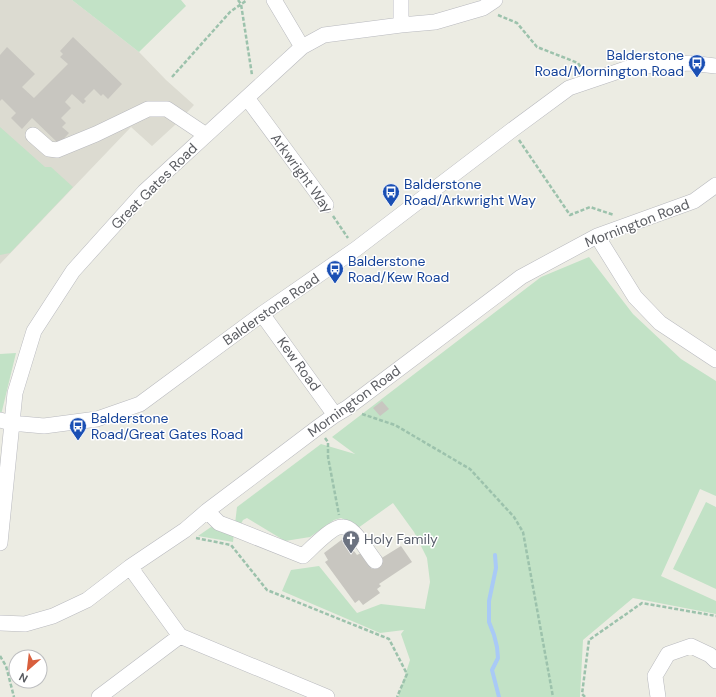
<svg xmlns="http://www.w3.org/2000/svg" width="716" height="697" font-family="'DM Sans',sans-serif">
	<rect width="100%" height="100%" fill="#ecece3"/>
	<path fill="#dcdbd1" d="M0,0H72L139,52L166,80L194,105L176,124L152,146L131,127L0,264Z"/>
	<path fill="#c2e2c6" d="M72,0H181L186,6L139,52Z
		M0,127L45,167H51L73,187L10,253L0,255Z
		M589,257L633,314L681,359L716,381V496L700,489L661,576L716,601V614L633,598L583,640L580,697H398L410,660L401,634L404,630L380,633L282,591L291,570L319,566L357,613L381,604L425,609V608L430,582L427,558L414,532L393,503L358,528L350,522L341,518L334,520L310,537L285,541L247,518L243,520L240,526L235,524L237,507L321,444L355,454L332,437L541,277Z
		M16,353L1,415H0V354Z
		M706,502L716,507V589L673,569Z
		M211,527L234,533L233,542L198,536Z"/>
	<g fill="none" stroke-linecap="round" stroke-linejoin="round">
		<path stroke="#a9caf6" stroke-width="4" d="M495,555L496,568L489,601V622L494,635L497,647L498,658L492,670L499,697"/>
	</g>
	<path fill="#c8c6c0" d="M73,37L122,84L108,99L103,94L101,96L94,89L84,99L86,101L83,104L72,94L65,102L71,108L61,118L66,123L62,127L69,133L59,144L32,118L22,129L11,118L16,113L2,99L0,101V55L7,47L35,74L22,87L34,98L68,64L60,57L63,54L60,51Z
		M382,401L389,409L380,416L373,408Z
		M344,538L357,555L361,553L372,569L382,562L380,559L401,546L412,562L379,584L381,586L377,589L380,593L363,605L359,600L355,603L325,562L328,560L324,553Z"/>
	<g fill="none" stroke-linecap="round" stroke-linejoin="round">
		<g stroke="#b8b9be" stroke-width="16">
			<path id="minor" d="M274,0L302,47
				M401,0V25
				M247,98L326,205
				M33,135L49,149L57,150L96,134L148,109H167L206,135
				M597,236L635,297L660,323L716,360
				M262,314L335,415
				M0,420L11,423L44,426L97,419L140,404L262,314L356,249L512,130L569,88L631,67L690,63L716,66
				M207,511L219,523L235,529L303,556C311,549 333,525 343,527C347,527 351,530 354,533C362,541 368,552 375,561
				M0,543L15,393L34,331L73,271L144,192L302,47L324,35L401,25L435,22L483,8L495,0
				M130,567L180,636
				M0,623L25,624L53,616L87,600L130,567L185,530L207,511L317,428L335,415L347,408L521,277L597,236L694,201L716,185
				M99,697L180,636L327,697
				M658,697L655,676L668,654L691,646L710,655L716,661"/>
		</g>
		<path stroke="#9cc2ac" stroke-width="2.5" stroke-dasharray="4 2" stroke-linecap="butt" d="M238,0L241,4L252,75
			M498,15L517,23L537,47L578,63L582,69
			M172,77L230,12L247,0
			M519,140L570,215L590,207L614,215
			M333,216L348,238
			M362,414L395,425L470,469L514,517L523,532L553,697
			M325,438L328,442V457L339,515
			M196,538L231,545L267,590L389,639L407,674L397,697
			M0,656L6,666L14,697
			M585,697L582,694L589,640L642,603L716,616"/>
		<use href="#minor" stroke="#fff" stroke-width="15"/>
	</g>
	<defs>
		<g id="bus-pin" transform="scale(0.9)"><path d="M0 17L-7.5 6A9.5 9.5 0 1 1 7.5 6Z" fill="#1a4fb4" stroke="#fff"/><path d="M-5-6H5V4H4V6H2V4H-2V6H-4V4H-5ZM-3.5-4V0h7V-4ZM-3.5 1.2v1.5H-2V1.2ZM2 1.2v1.5H3.5V1.2Z" fill="#fff"/></g>
		<g id="church-pin" transform="scale(0.9)"><path d="M0 17L-7.5 6A9.5 9.5 0 1 1 7.5 6Z" fill="#6b7280" stroke="#fff"/><path d="M-1.2-6h2.4v3.5h3.3v2.4h-3.3V6h-2.4V-.1h-3.3v-2.4h3.3Z" fill="#fff"/></g>
	</defs>
	<g fill-rule="evenodd">
		<use href="#bus-pin" x="697" y="63"/>
		<use href="#bus-pin" x="391" y="192"/>
		<use href="#bus-pin" x="335" y="269"/>
		<use href="#bus-pin" x="78" y="426"/>
		<use href="#church-pin" x="351" y="539"/>
	</g>
	<g text-anchor="middle" dominant-baseline="central" stroke-width="3" stroke-linejoin="round" paint-order="stroke">
		<g font-size="14" fill="#164399" stroke="#fff" text-anchor="start">
			<text x="684" y="55" text-anchor="end">Balderstone<tspan x="684" dy="16">Road/Mornington Road</tspan></text>
			<text x="404" y="184">Balderstone<tspan x="404" dy="16">Road/Arkwright Way</tspan></text>
			<text x="348" y="261">Balderstone<tspan x="348" dy="16">Road/Kew Road</tspan></text>
			<text x="91" y="418">Balderstone<tspan x="91" dy="16">Road/Great Gates Road</tspan></text>
		</g>
		<g font-size="14" fill="#5b5d62" stroke="#fff">
			<text transform="translate(302 173) rotate(54)">Arkwright Way</text>
			<text transform="translate(154 186) rotate(-45)">Great Gates Road</text>
			<text transform="translate(637 223) rotate(-21)">Mornington Road</text>
			<text transform="translate(271 309) rotate(-35)">Balderstone Road</text>
			<text transform="translate(299 364) rotate(54)">Kew Road</text>
			<text transform="translate(354 401) rotate(-36)">Mornington Road</text>
		</g>
		<g font-size="14" fill="#5b616d" stroke="#fff" text-anchor="start">
			<text x="364" y="539">Holy Family</text>
		</g>
	</g>
	<g transform="translate(28 669) rotate(208)"><circle r="19" fill="#ffffff" stroke="#bdbec0"/>
	<path d="M0-3L7 15L0 10L-7 15Z" fill="#d85f3d"/>
	<text y="-6" font-size="11" font-weight="bold" text-anchor="middle" fill="#5b5d62">N</text>
	</g>
</svg>
